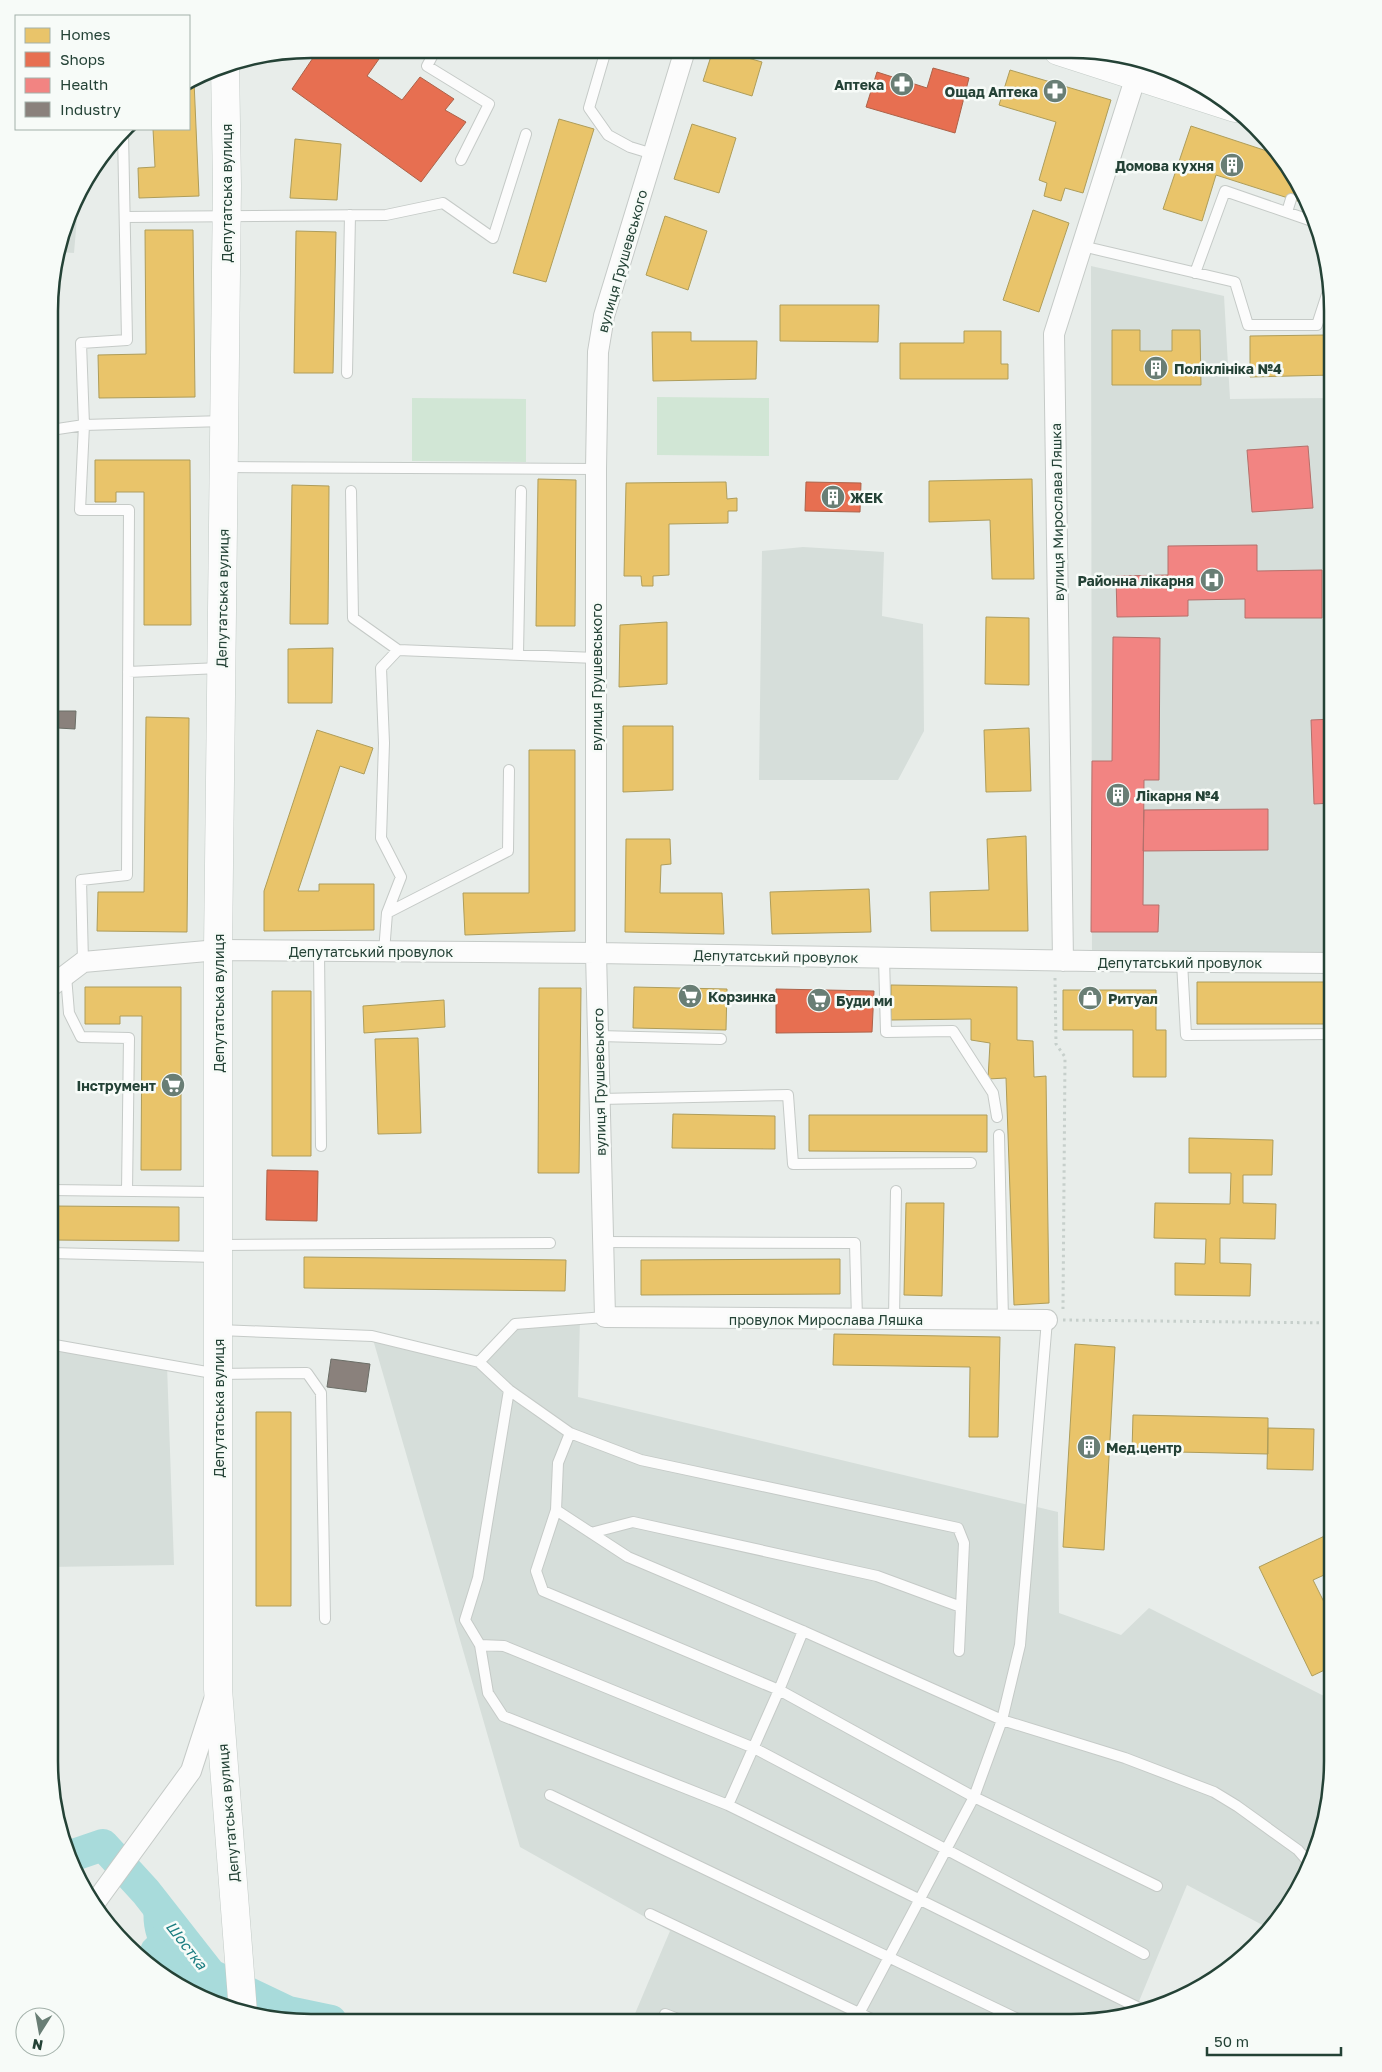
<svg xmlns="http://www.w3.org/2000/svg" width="1382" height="2072" font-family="'Golos Text',sans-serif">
	<rect width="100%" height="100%" fill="#e8edea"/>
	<path fill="#d6deda" d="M79,194L74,253L59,252Z
		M1091,266L1224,296L1230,399L1333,398V963L1092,961Z
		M803,547L884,552L882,616L923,624L924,731L898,780H759L762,551Z
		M580,1319L578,1397L1058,1512L1059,1613L1121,1635L1149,1608L1326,1697L1333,1691V1779L1313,1861L1279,1920L1270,1929L1187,1885L1135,2011L1071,2023L650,2022L634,2016L670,1931L520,1847L372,1336L479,1362L515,1324Z
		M49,1344L167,1365L174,1565L49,1567Z"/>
	<path fill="#d1e6d5" d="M657,397L769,398V456L657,455Z
		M412,398L526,399V462L412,461Z"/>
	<path fill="#a8dbdb" d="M146,1892L211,1975L226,1982L203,1999L152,1969L137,1954L143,1942L147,1938C142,1922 143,1908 146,1892Z"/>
	<path fill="#e9c46a" stroke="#ae9d5a" d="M629,50H657L654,58Z
		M713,50H750L748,58L762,62L752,96L703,81Z
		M799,50H818L816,56Z
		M1010,70L1111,100L1083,193L1065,188L1061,201L1044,196L1047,183L1039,180L1056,122L999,105Z
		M194,81L199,196L139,198L138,168L155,167L153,129H189V84Z
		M559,119L594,129L546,282L513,273Z
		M692,124L736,138L719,193L674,179Z
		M1191,126L1282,156L1310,205L1216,175L1202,221L1163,209Z
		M295,139L341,144L337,200L290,198Z
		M1033,210L1069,223L1039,312L1003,300Z
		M665,216L707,231L688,290L646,275Z
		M145,230H193L195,397L99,398L98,355L146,354Z
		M296,231L336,232L333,373H294Z
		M780,305H879L878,342L780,341Z
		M1333,313V375L1250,377V336L1326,335Z
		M1112,330H1140V351H1172V330H1200L1201,385H1112Z
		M964,331H1001V364H1008V379H900V343H964Z
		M652,332H691V341H757L756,379L653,381Z
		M95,460H190L191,625H144V492H116V502H95Z
		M538,479L576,480L575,626H536Z
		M1032,479L1034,579H992L990,520L929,522V481Z
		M726,482L727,499L737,498V511H728V523L669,524V575L653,576V586H642L641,576H624L626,483Z
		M292,485L329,486L328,624H290Z
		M986,617L1029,618V685L985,684Z
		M667,622V684L619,687L620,625Z
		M333,648L332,703H288V649Z
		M146,717L189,718L187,932L97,931L98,892H144Z
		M623,726H673V790L623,792Z
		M1029,728L1031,791L986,792L984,730Z
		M317,730L373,748L364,774L340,766L298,891H319V884H374V930L264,931V891Z
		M529,750H575V931L465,935L463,893H529Z
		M1026,836L1028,931H931L930,892L989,890L987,839Z
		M626,839H670L671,864L661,865L660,893H722L724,934L625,932Z
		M869,889L871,932L772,934L770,892Z
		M1197,982H1333V1024H1197Z
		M891,985L1017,987V1040L1033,1041L1034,1077L1046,1076L1049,1303L1014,1305L1006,1078L988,1079L990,1043L971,1040V1019L891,1020Z
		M85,987H181V1170H141L142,1016H120V1024H85Z
		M634,987L727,989L726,1030L633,1028Z
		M539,988H581L579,1173H538Z
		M1063,990H1156V1030H1166V1077H1133V1030H1063Z
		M272,991H311V1156H272Z
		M444,1000L445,1027L364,1033L363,1006Z
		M418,1038L421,1133L378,1134L375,1039Z
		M673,1114L775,1116V1149L672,1148Z
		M809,1115H987V1152L809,1151Z
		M1189,1138L1273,1140L1272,1175H1243V1203L1276,1204L1275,1239L1220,1238V1263L1251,1264L1250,1296L1175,1295V1263L1205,1264L1206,1239L1154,1238L1155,1203L1230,1204L1231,1173H1189Z
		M906,1203H944L942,1296L904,1295Z
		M50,1206L179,1207V1241L50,1240Z
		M304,1257L566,1260L565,1291L304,1288Z
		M840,1259V1294L641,1295V1260Z
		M834,1334L1000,1337L998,1437H969L970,1367L833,1365Z
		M1075,1344L1115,1347L1104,1550L1063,1547Z
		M256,1412H291V1606H256Z
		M1133,1415L1268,1418V1454L1132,1451Z
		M1268,1428L1314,1429L1313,1470L1267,1469Z
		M1333,1532V1571L1313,1580L1333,1620V1666L1312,1676L1259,1567Z"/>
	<path fill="#e76f51" stroke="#ac6249" d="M319,49H386L367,76L402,100L420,77L454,99L445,110L466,122L421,182L292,89Z
		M933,68L969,78L955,133L866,107L877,72L927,88Z
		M806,482L861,483L860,512L805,511Z
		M776,989L874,991L872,1032L776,1033Z
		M267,1170L318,1171L317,1221L266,1220Z"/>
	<path fill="#f28482" stroke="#b4706b" d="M1308,446L1313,508L1252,512L1247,450Z
		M1257,545V571L1322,570V618H1245V599L1188,600V616L1117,617L1116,576L1168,575V546Z
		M1113,637L1160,638L1159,780H1144L1143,905H1159L1158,932H1091L1092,761H1112Z
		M1333,719V803L1314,804L1311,720Z
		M1268,809V850L1143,851L1144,810Z"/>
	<path fill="#8a817c" stroke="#6b6e67" d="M58,711H76L75,729L58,728Z
		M331,1359L370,1364L366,1392L327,1387Z"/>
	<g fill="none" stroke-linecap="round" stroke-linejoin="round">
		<path stroke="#a8dbdb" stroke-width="32" d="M68,1857L103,1845L146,1892L211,1975L288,2012L331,2021"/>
		<g stroke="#c5cac7" stroke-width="12">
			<path id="lane" d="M436,49L427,66L489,104L461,160
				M606,50L589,108L608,135L630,147L653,154
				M1287,212L1291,199
				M125,217L386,215L443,203L493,238L526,134
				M1082,246L1235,282L1248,325H1317L1329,288
				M1195,273L1225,191L1315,222
				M347,373L350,215
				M51,430L84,425L224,421
				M225,467L596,469
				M351,491L353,618L398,650L596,658
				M518,655L521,491
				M128,672L220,668
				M387,913L401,877L381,838L384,743L381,668L398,650
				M319,951L321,1146
				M384,952L387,913L508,851L509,770
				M884,958L886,1032L953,1031L993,1093L997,1117
				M83,962L81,880L127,875L129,510H80L84,425L81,343L127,340L123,132
				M1182,962L1186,1035L1333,1034
				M66,976L69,1013L81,1037L129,1038L127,1191
				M598,1036L721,1039
				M600,1099L788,1095L793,1164L971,1163
				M999,1135L1003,1320
				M50,1190L216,1192
				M603,1242L855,1243L857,1319
				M219,1245L550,1243
				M50,1253L217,1257
				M894,1319L896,1191
				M219,1330L372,1336L479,1362L515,1324L605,1317
				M49,1344L218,1374L307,1373L321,1393L325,1619
				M479,1362L509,1390L570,1433L641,1460L958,1528L964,1543L959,1651
				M509,1390L478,1578L465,1620L480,1645L488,1693L503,1716L728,1805L1141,2009
				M570,1433L558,1463L556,1510L536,1571L543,1591L779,1690L974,1797L1157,1886
				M556,1510L628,1557L803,1631L1002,1720L1125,1758L1214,1792L1237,1806L1298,1850L1311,1865
				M591,1533L633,1522L877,1576L961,1607
				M480,1645L504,1646L754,1748L1144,1954
				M550,1795L1026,2023
				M728,1805L779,1690L803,1631
				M650,1914L880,2023
				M665,2014L686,2022
				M854,2023L974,1797L1002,1720L1020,1645L1047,1320"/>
		</g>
		<g stroke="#c5cac7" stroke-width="22">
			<path id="street" d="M685,50L604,316L598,352L596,469V953L605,1317L1047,1320
				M1063,961L1054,334L1136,76
				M50,987L83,962L218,950L596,953L1092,961L1333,963
				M94,1904L191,1771L215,1697"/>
		</g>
		<g stroke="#c3cbc7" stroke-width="29">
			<path id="secondary" d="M1058,51L1235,108
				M225,64L227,186L218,950V1689L243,2012"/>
		</g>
		<path stroke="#c6cfcb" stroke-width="3" stroke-dasharray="2.5 4" stroke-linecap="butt" d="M1055,978L1056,1044L1065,1057L1063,1309
			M1063,1320L1333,1323"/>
		<use href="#lane" stroke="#fcfcfc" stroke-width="10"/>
		<use href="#street" stroke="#fcfcfc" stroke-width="20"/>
		<use href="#secondary" stroke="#fcfcfc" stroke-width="28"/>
	</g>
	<defs>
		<g id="pharmacy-disc" transform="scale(1.25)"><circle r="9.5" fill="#697e75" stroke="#f7fbf8"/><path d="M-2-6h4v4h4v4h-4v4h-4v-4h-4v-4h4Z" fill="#fff"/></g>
		<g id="building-disc" transform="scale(1.25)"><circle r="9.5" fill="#697e75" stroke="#f7fbf8"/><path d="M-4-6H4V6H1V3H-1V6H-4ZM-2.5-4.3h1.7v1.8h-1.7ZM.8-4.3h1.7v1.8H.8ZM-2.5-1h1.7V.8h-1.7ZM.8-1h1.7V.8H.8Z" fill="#fff"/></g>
		<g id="hospital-disc" transform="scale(1.25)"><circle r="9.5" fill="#697e75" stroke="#f7fbf8"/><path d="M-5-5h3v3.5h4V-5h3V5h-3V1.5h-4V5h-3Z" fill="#fff"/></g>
		<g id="supermarket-disc" transform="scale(1.25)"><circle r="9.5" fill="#697e75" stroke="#f7fbf8"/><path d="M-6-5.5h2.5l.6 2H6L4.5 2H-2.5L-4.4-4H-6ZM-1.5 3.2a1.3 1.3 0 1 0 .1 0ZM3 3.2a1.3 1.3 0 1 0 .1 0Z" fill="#fff"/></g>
		<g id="shop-disc" transform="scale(1.25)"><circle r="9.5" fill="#697e75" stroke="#f7fbf8"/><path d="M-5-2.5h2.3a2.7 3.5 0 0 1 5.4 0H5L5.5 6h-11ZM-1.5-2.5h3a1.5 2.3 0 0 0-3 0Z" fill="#fff"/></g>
	</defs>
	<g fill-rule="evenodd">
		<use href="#pharmacy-disc" x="902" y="84"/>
		<use href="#pharmacy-disc" x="1055" y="91"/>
		<use href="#building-disc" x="1232" y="165"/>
		<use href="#building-disc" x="1156" y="368"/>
		<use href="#building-disc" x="833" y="497"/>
		<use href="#hospital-disc" x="1212" y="580"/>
		<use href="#building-disc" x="1118" y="795"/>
		<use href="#supermarket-disc" x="690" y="996"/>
		<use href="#shop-disc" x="1090" y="998"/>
		<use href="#supermarket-disc" x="819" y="1000"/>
		<use href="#supermarket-disc" x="173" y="1085"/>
		<use href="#building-disc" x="1089" y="1447"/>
	</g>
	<g text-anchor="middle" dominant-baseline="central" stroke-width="5" stroke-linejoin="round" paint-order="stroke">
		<g font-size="14" font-weight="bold" fill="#244236" stroke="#f7fbf8" text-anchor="start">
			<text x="884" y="84" text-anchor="end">Аптека</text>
			<text x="1038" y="91" text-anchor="end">Ощад Аптека</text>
			<text x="1214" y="165" text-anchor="end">Домова кухня</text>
			<text x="1174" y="368">Поліклініка №4</text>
			<text x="850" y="497">ЖЕК</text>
			<text x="1194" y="580" text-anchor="end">Районна лікарня</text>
			<text x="1136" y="795">Лікарня №4</text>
			<text x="708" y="996">Корзинка</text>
			<text x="1108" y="998">Ритуал</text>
			<text x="836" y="1000">Буди ми</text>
			<text x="156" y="1085" text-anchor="end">Інструмент</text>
			<text x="1106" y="1447">Мед.центр</text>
		</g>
		<g font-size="14" fill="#244236" stroke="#f7fbf8">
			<text transform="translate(226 193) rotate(-90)">Депутатська вулиця</text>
			<text transform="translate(622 261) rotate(-74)">вулиця Грушевського</text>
			<text transform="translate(1057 512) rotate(-91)">вулиця Мирослава Ляшка</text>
			<text transform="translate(222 598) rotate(-89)">Депутатська вулиця</text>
			<text transform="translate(596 677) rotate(-90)">вулиця Грушевського</text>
			<text x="371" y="951">Депутатський провулок</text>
			<text transform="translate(776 956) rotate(1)">Депутатський провулок</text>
			<text x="1180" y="962">Депутатський провулок</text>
			<text transform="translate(218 1003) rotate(-90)">Депутатська вулиця</text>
			<text transform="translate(599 1082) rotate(-91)">вулиця Грушевського</text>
			<text x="826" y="1319">провулок Мирослава Ляшка</text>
			<text transform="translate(218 1408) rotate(-90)">Депутатська вулиця</text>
			<text transform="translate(228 1813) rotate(-95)">Депутатська вулиця</text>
		</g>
		<g font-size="15" font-style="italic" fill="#1b7d81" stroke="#f7fbf8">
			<text transform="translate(187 1945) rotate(52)">Шостка</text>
		</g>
	</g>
	<path d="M0 0H1382V2072H0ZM311 58H1071A253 253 0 0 1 1324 311V1761A253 253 0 0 1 1071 2014H311A253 253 0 0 1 58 1761V311A253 253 0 0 1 311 58Z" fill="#f7fbf8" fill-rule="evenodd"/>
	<path fill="none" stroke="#244236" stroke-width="2.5" d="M311 58H1071A253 253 0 0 1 1324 311V1761A253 253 0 0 1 1071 2014H311A253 253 0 0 1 58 1761V311A253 253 0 0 1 311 58Z"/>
	<rect x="15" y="15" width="175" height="115" fill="#f7fbf8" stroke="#a3b1aa"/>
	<rect x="25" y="28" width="25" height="15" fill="#e9c46a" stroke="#a3b1aa"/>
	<text x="60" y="40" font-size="15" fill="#244236">Homes</text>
	<rect x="25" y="52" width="25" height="15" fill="#e76f51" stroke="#a3b1aa"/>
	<text x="60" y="65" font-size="15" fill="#244236">Shops</text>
	<rect x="25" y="78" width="25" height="15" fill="#f28482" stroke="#a3b1aa"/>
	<text x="60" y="90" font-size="15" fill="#244236">Health</text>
	<rect x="25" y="102" width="25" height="15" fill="#8a817c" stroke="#a3b1aa"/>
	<text x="60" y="115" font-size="15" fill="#244236">Industry</text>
	<g transform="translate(40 2032) rotate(191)"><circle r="24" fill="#f7fbf8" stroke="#a3b1aa"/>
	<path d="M0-4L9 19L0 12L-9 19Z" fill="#697e75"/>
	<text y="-8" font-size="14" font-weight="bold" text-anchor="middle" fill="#244236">N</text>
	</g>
	<path d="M1207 2047v8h134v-8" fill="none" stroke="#244236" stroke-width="2.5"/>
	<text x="1214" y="2047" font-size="15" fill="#244236" stroke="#f7fbf8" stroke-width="4" paint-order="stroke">50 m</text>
</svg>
